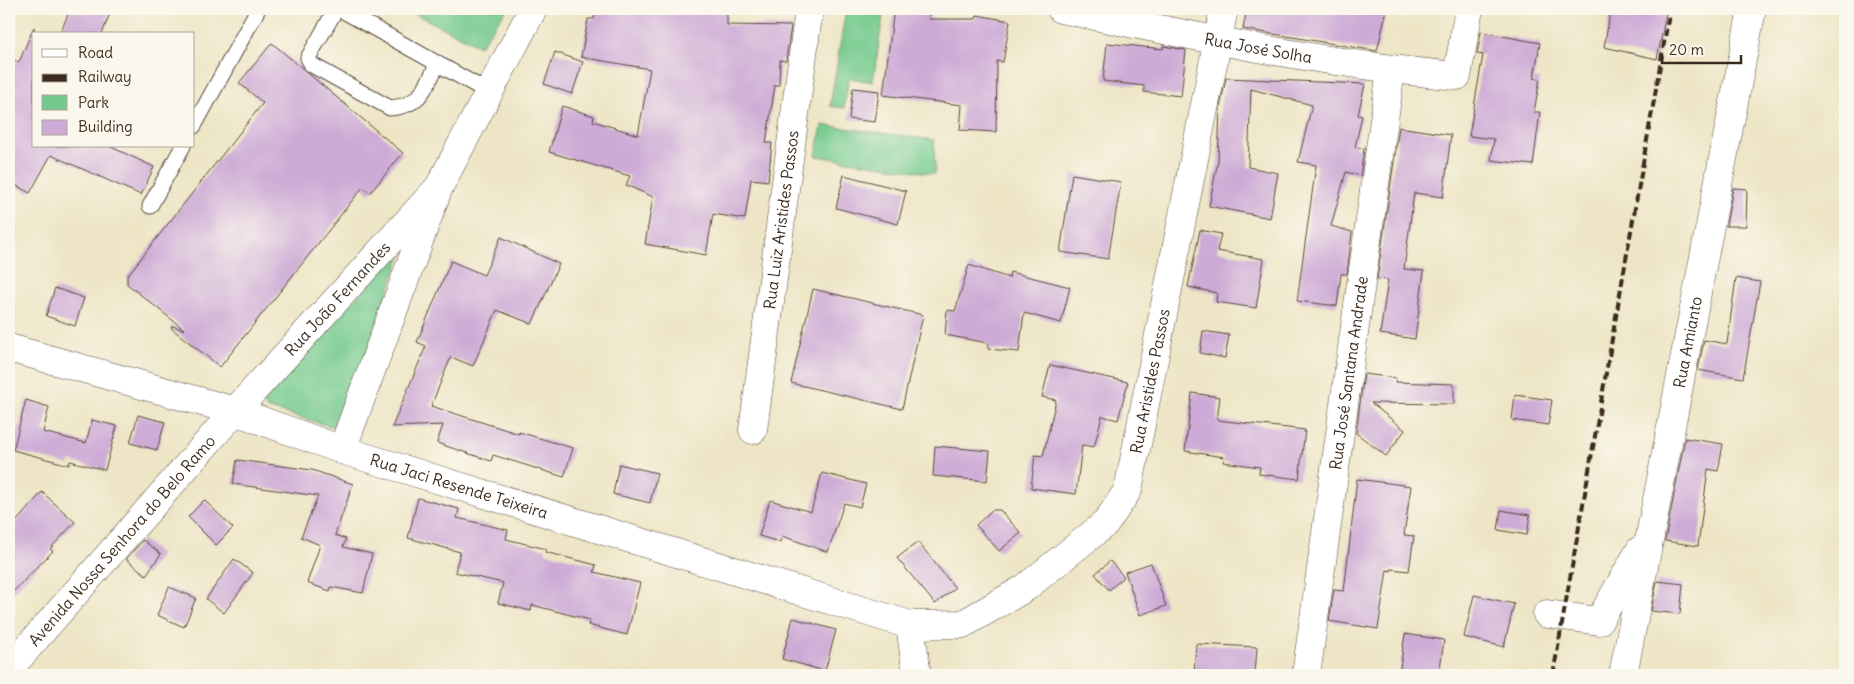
<svg xmlns="http://www.w3.org/2000/svg" width="1854" height="684" font-family="Delius,sans-serif">
	<rect width="100%" height="100%" fill="#fbf7ec"/>
	<filter id="ink" filterUnits="userSpaceOnUse"><feTurbulence type="fractalNoise" baseFrequency=".02" numOctaves="2"/><feDisplacementMap in="SourceGraphic" scale="10" xChannelSelector="R" yChannelSelector="G"/><feConvolveMatrix kernelMatrix="1 2 1 2 8 2 1 2 1" color-interpolation-filters="sRGB"/></filter>
	<filter id="wash" filterUnits="userSpaceOnUse"><feTurbulence type="fractalNoise" baseFrequency=".0096" numOctaves="4" result="noise"/><feDisplacementMap in="SourceGraphic" scale="20" xChannelSelector="R" yChannelSelector="G"/><feGaussianBlur stdDeviation="1.12" result="paint"/><feColorMatrix in="noise" values="0 0 0 0 0 0 0 0 0 0 0 0 0 0 0 0 0 1.4 0 .05"/><feComposite in="paint" operator="in"/></filter>
	<g filter="url(#wash)">
		<rect width="100%" height="100%" fill="#ede5c5"/>
		<path fill="#74ca8e" stroke="#587a56" d="M405,9H507L480,46Z
			M846,9H884L873,82L849,78L844,108L830,106Z
			M822,125L934,140L935,174L816,156Z
			M405,244L341,426H330L266,408L263,399Z"/>
		<g id="blocks">
			<path fill="#cdabd6" d="M70,9H97L110,13L102,34H60Z
				M596,9H727V25L791,26L786,61L780,60L779,85H775L766,143H772L768,181L751,179L745,219L713,214L706,255L645,244L653,197L626,185L630,176L549,152L562,106L594,116L593,121L638,135L650,69L581,57L588,19H594Z
				M894,9H930L929,19H976L977,15L1010,21L1003,62L997,61L996,132L960,130L962,105L883,95Z
				M1247,9H1387L1377,51L1243,29Z
				M1611,9H1667L1657,59L1604,47Z
				M34,27V146H109L154,167L141,195L51,155L30,193L9,182V58L19,62Z
				M1481,32L1540,43L1534,78L1540,79L1534,112H1540L1533,165L1491,160L1494,139L1469,136L1483,55L1477,54Z
				M272,43L403,153L370,193L363,187L220,367L171,328L172,326L185,330L127,284V276L263,103L239,83Z
				M1107,43L1163,49V46L1186,50L1181,96L1144,92V86L1103,81Z
				M555,52L583,62L572,94L544,84Z
				M1226,78L1365,84L1358,115L1362,116L1355,147L1364,149L1360,176L1346,172L1331,226L1352,232L1347,274H1341L1337,306L1297,301L1316,165L1298,162L1312,105L1251,89L1248,167L1278,173L1270,218L1209,206L1218,161L1220,108Z
				M853,88L879,91L875,122L849,119Z
				M1399,127L1451,135L1443,197L1414,193L1404,269L1424,271L1415,339L1380,334L1388,280L1377,279Z
				M1072,174L1121,182L1108,259L1060,252Z
				M844,175L906,191L898,224L836,208Z
				M1733,188L1747,189L1746,226H1726Z
				M1200,230L1221,234L1217,251L1264,259L1256,308L1216,302L1217,293L1188,287Z
				M501,237L559,264L532,324L497,310L473,366L451,357L431,406L519,434V432L573,448L564,477L493,455L491,461L437,443L443,425L392,427L426,346L417,342L451,261L484,275Z
				M969,265L1009,278L1010,272L1070,287L1061,323L1024,313L1019,352L988,349V343L945,335L947,310L955,311Z
				M1736,278L1760,282L1743,378L1698,370L1704,340L1727,344Z
				M55,288L84,298L75,326L46,316Z
				M813,289L923,315L902,409L791,383Z
				M1203,331L1229,335L1225,358L1200,353Z
				M1050,365L1128,382L1118,420L1102,416L1094,447L1082,445L1076,494L1031,488L1035,455L1043,456L1056,400L1042,397Z
				M1364,374L1396,378L1395,382L1454,384V404L1371,403L1405,430L1386,456L1356,433Z
				M1192,393L1220,397L1217,420L1305,430L1299,479L1259,474L1260,467L1223,462L1224,457L1185,451Z
				M1515,395L1552,400L1548,425L1512,420Z
				M26,400L49,407L43,432L86,443L92,420L117,426L105,470L70,461L69,465L13,450Z
				M138,415L165,422L157,450L130,443Z
				M1685,438L1723,444L1718,471L1708,469L1698,546L1665,541Z
				M935,446L990,451L987,481L933,476Z
				M237,460L312,470L353,484L335,535L346,539L343,547L372,554L363,593L331,587L330,591L307,583L320,545L301,537L318,496L233,484Z
				M619,464L657,473L650,503L613,494Z
				M822,473L866,484L860,507L844,503L828,552L782,536L780,542L759,536L770,500L811,512Z
				M1357,479L1411,486L1404,535L1414,536L1409,571L1391,569V571L1387,570L1378,629L1329,621L1334,590L1344,591Z
				M42,492L75,522L50,549L53,551L9,596V530Z
				M418,498L459,509L457,518L508,530L506,539L546,549L545,552L596,565L594,572L640,583L627,635L588,625L590,620L532,605L531,611L498,603L503,583L455,572L460,552L408,538Z
				M204,500L233,528L216,545L188,517Z
				M992,510H1000L1021,533L999,551L976,525Z
				M1501,510L1530,515L1527,535L1498,530Z
				M143,540L161,554L146,575L126,559Z
				M918,542L955,588L935,604L897,558Z
				M234,559L253,573L224,613L206,599Z
				M1110,561L1124,577L1109,590L1095,574Z
				M1151,563L1166,606L1140,615L1125,572Z
				M1657,581L1683,584L1680,614L1651,611Z
				M169,587L196,598L184,627L157,615Z
				M1474,595L1514,604L1504,647L1464,637Z
				M793,618L836,630L825,671L782,659Z
				M1405,634L1444,640L1439,675H1399Z
				M1196,644L1257,647L1255,675H1194Z"/>
		</g>
	</g>
	<g filter="url(#ink)">
		<use href="#blocks" fill-opacity="0" stroke="#564637" stroke-width="1"/>
		<g fill="none" stroke-linecap="round" stroke-linejoin="round">
			<g stroke="#564637" stroke-width="17">
				<path id="service" d="M336,9L308,58L312,65L390,108C421,106 425,88 438,63
					M340,9L490,93
					M194,126L258,9
					M150,206L183,146"/>
			</g>
			<g stroke="#564637" stroke-width="29">
				<g id="minor">
					<path id="s1" d="M1061,9C1192,36 1324,64 1457,76L1469,9"/>
					<path id="s2" d="M9,348L235,411L342,450L910,625L963,624L1025,588L1106,523L1128,490L1224,9"/>
					<path id="s3" d="M753,430L809,9"/>
					<path d="M342,450L439,187"/>
					<path d="M1547,614L1599,621L1640,550"/>
					<path d="M910,625L917,675"/>
					<path id="s4" d="M1306,675L1391,70"/>
					<path id="s5" d="M1623,675L1752,9"/>
				</g>
			</g>
			<g stroke="#564637" stroke-width="29">
				<g id="tertiary">
					<path id="s6" d="M9,669L235,411L439,187L533,9"/>
				</g>
			</g>
			<use href="#service" stroke="#fff" stroke-width="15"/>
			<use href="#minor" stroke="#fff" stroke-width="28"/>
			<use href="#tertiary" stroke="#fff" stroke-width="28"/>
			<path stroke="#3b2a1e" stroke-width="4" stroke-dasharray="8 4" stroke-linecap="butt" d="M1553,675L1670,9"/>
		</g>
	</g>
	<g text-anchor="middle" dominant-baseline="central" stroke-width="4.5" stroke-linejoin="round" paint-order="stroke">
		<g font-size="16" fill="#3b2a1e" stroke="#fbf7ec">
			<text stroke="none"><textPath href="#s1" startOffset="201">Rua José Solha</textPath></text>
			<text stroke="none"><textPath href="#s3" startOffset="212">Rua Luiz Aristides Passos</textPath></text>
			<text stroke="none"><textPath href="#s6" startOffset="495">Rua João Fernandes</textPath></text>
			<text stroke="none"><textPath href="#s5" startOffset="339">Rua Amianto</textPath></text>
			<text stroke="none"><textPath href="#s4" startOffset="305">Rua José Santana Andrade</textPath></text>
			<text stroke="none"><textPath href="#s2" startOffset="1322">Rua Aristides Passos</textPath></text>
			<text stroke="none"><textPath href="#s2" startOffset="471">Rua Jaci Resende Teixeira</textPath></text>
			<text stroke="none"><textPath href="#s6" startOffset="171">Avenida Nossa Senhora do Belo Ramo</textPath></text>
		</g>
	</g>
	<rect width="1854" height="684" fill="none" stroke="#fbf7ec" stroke-width="30"/>
	<rect x="32" y="32" width="162" height="115" fill="#fbf7ec" stroke="#aea59a"/>
	<rect x="42" y="49" width="25" height="8" fill="#ffffff" stroke="#aea59a"/>
	<text x="78" y="58" font-size="15" fill="#3b2a1e">Road</text>
	<rect x="42" y="74" width="25" height="8" fill="#3b2a1e" stroke="#aea59a"/>
	<text x="78" y="82" font-size="15" fill="#3b2a1e">Railway</text>
	<rect x="42" y="95" width="25" height="15" fill="#74ca8e" stroke="#aea59a"/>
	<text x="78" y="108" font-size="15" fill="#3b2a1e">Park</text>
	<rect x="42" y="120" width="25" height="15" fill="#cdabd6" stroke="#aea59a"/>
	<text x="78" y="132" font-size="15" fill="#3b2a1e">Building</text>
	<path d="M1662 55v8h79v-8" fill="none" stroke="#3b2a1e" stroke-width="2.5"/>
	<text x="1669" y="55" font-size="15" fill="#3b2a1e" stroke="#fbf7ec" stroke-width="4" paint-order="stroke">20 m</text>
</svg>
